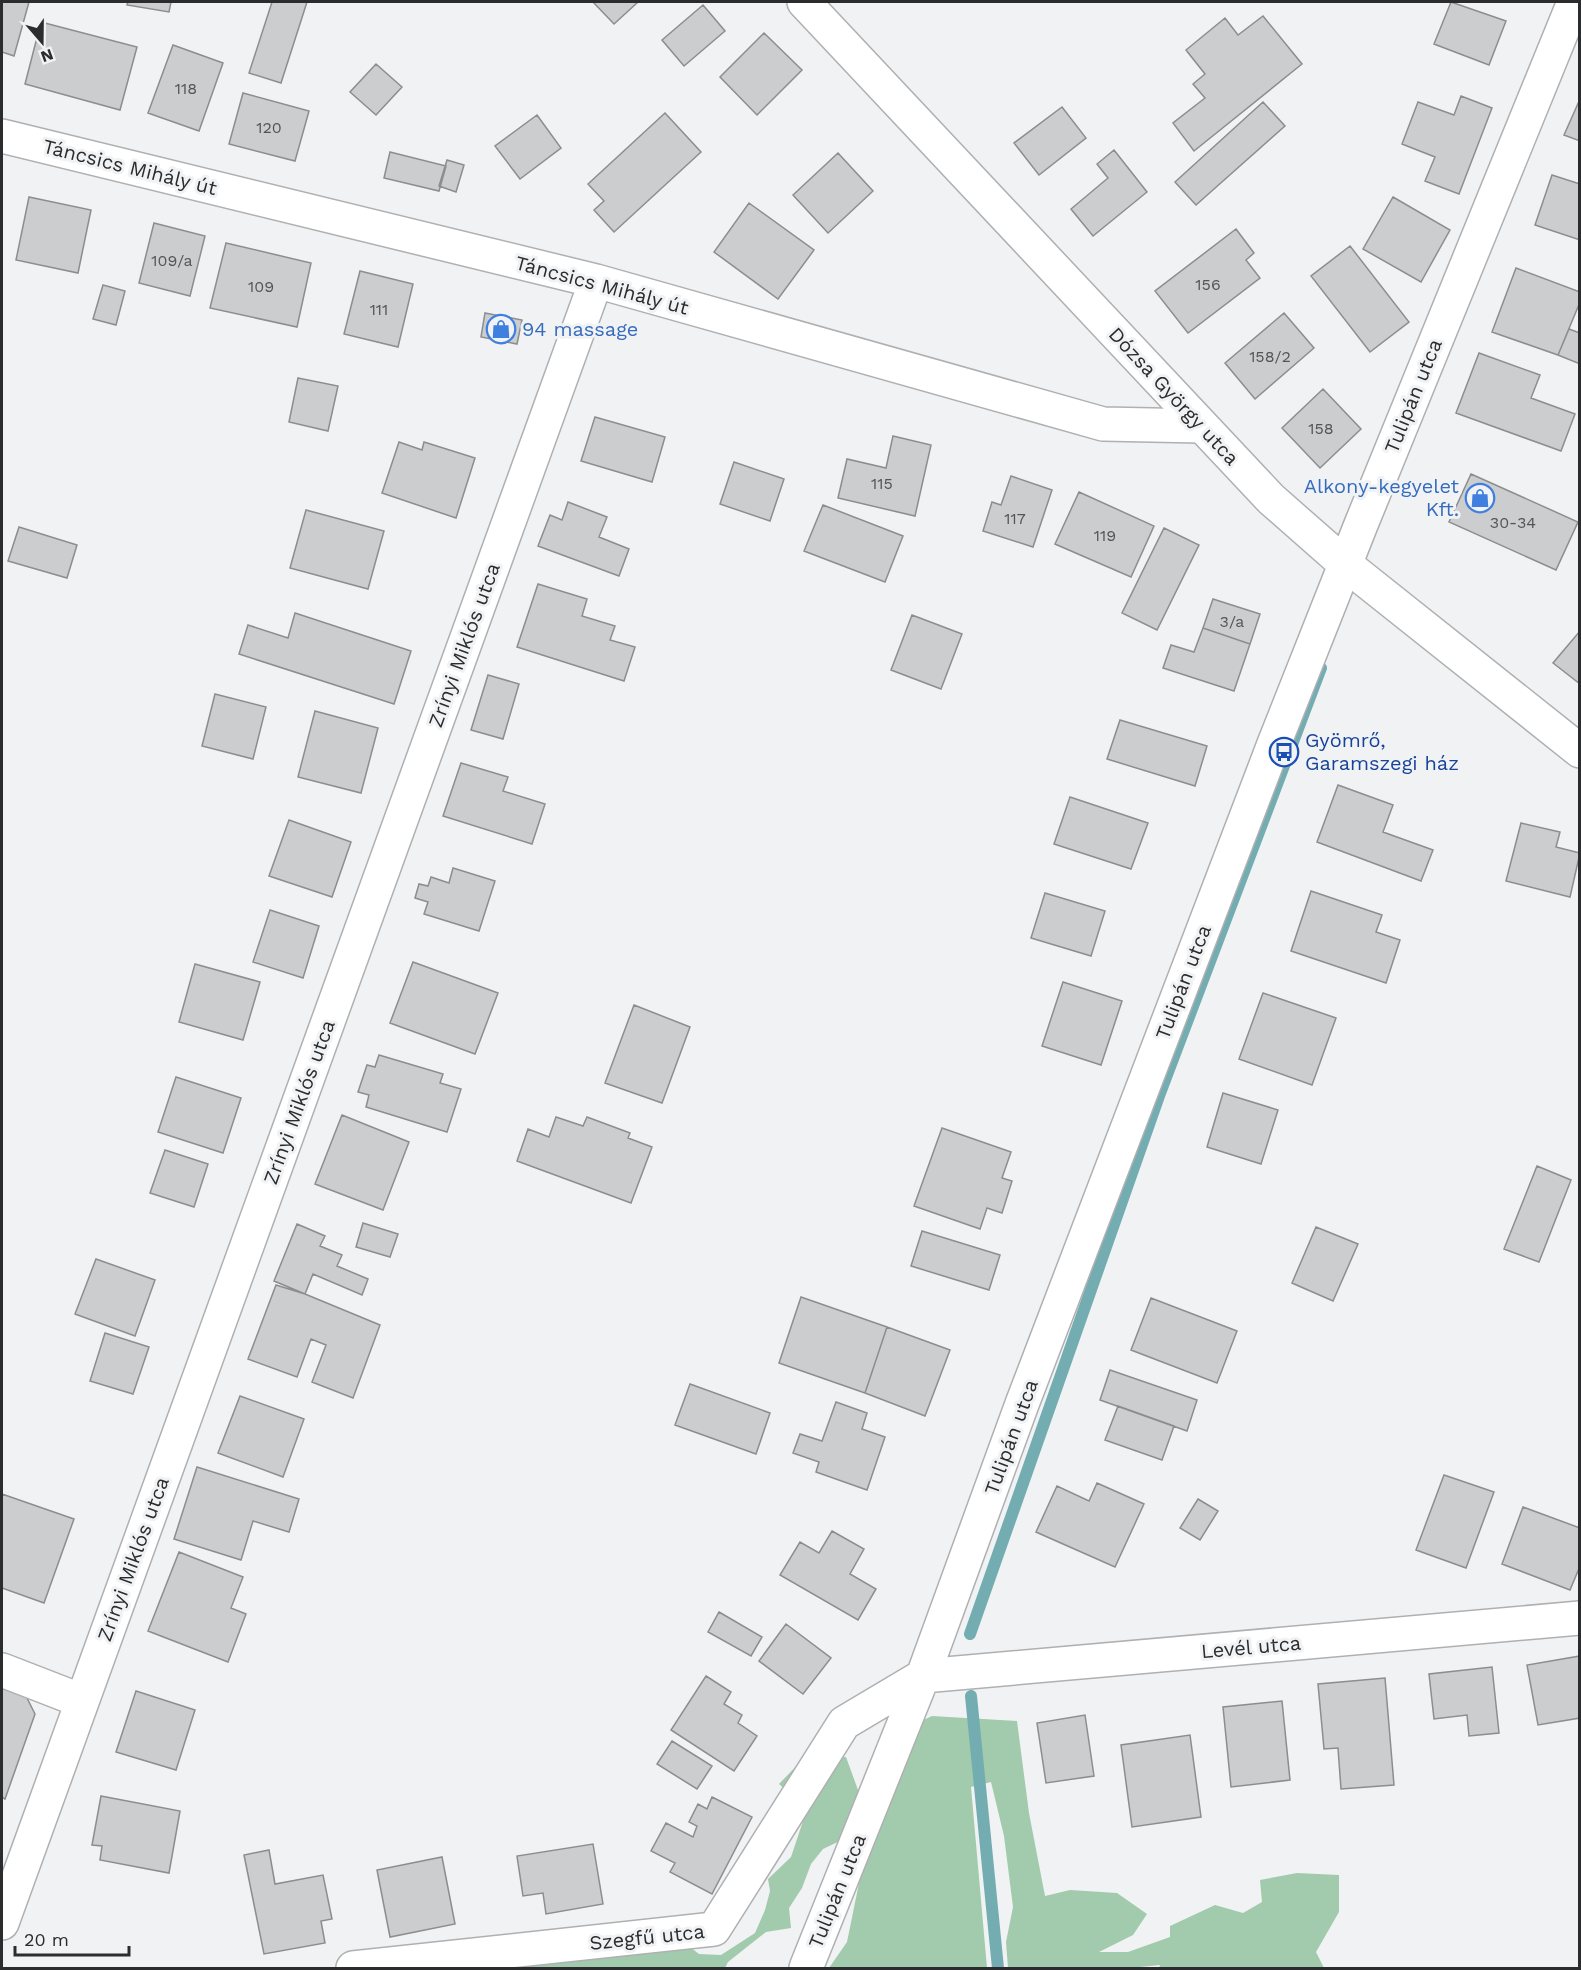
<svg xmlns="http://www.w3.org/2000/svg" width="1581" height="1970" font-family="'Work Sans',sans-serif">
	<rect width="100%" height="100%" fill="#f1f2f4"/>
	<path fill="#a1cbac" d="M932,1716L1017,1721L1029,1813L1045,1896L1070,1890L1117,1893L1147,1914L1133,1935L1099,1952H1128L1170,1937V1926L1215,1905L1243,1913L1262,1902L1260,1880L1297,1873L1339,1875V1912L1316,1952L1324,1968H1159L1160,1965L1130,1968H1008L1006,1942L1013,1907L1004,1836L991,1782L971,1787L987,1968H829L847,1942L889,1736Z
		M805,1757H846L858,1790L859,1813L848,1837L823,1849L811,1864L802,1888L789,1908L791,1928L766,1932L728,1962L725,1968H522L562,1959L686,1944L699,1954L721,1955L755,1933L765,1910L770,1891L768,1879L791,1857L807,1809L779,1784Z"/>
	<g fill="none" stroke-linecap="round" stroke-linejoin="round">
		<path stroke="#73adb1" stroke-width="12" d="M970,1634L1159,1096L1321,668
			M971,1696L998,1968"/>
	</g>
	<path fill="#cccdcf" stroke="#8c8d8e" stroke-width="1.5" d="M2,2H29L14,56L2,52Z
		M128,2H171L169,12L127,5Z
		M272,2H307L281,83L249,73Z
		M593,2H638L614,24Z
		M1451,2L1506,21L1489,65L1434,44Z
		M703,5L725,31L684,66L662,40Z
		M1263,16L1302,64L1194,151L1173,123L1205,98L1193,84L1205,74L1186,50L1225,18L1238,35Z
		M41,22L137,47L120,110L25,84Z
		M764,33L802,70L757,115L720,77Z
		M173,45L223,63L199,131L148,113Z
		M376,64L402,87L376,115L350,92Z
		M243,93L309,111L295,161L229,144Z
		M1461,96L1492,108L1459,194L1425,181L1435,157L1402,144L1418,102L1454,115Z
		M1580,99V141L1564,135Z
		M1263,102L1285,126L1196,205L1175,182Z
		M1062,107L1086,138L1039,175L1014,143Z
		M665,113L701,152L614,232L594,210L604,201L588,184Z
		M537,115L561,148L520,179L495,146Z
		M1114,150L1147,192L1093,236L1071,209L1108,178L1097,164Z
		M390,152L446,166L439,191L384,178Z
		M838,153L873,191L828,233L793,195Z
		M447,160L464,165L456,192L439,186Z
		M1552,175L1580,184V240L1535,225Z
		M29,197L91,210L78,273L16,260Z
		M1393,197L1450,230L1421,282L1363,249Z
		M749,203L814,250L778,299L714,252Z
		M154,223L205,236L190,296L139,283Z
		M1236,229L1254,253L1246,260L1260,278L1188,333L1155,291Z
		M226,243L311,263L297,327L210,308Z
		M1350,246L1409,322L1370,352L1311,276Z
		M1516,268L1580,292V302L1558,355L1492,332Z
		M360,271L413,284L398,347L344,334Z
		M103,285L125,291L116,325L93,319Z
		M485,313L522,320L517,344L481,337Z
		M1284,313L1314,348L1255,399L1225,363Z
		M1569,329L1580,333V364L1558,355Z
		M1479,353L1540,375L1531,398L1575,414L1561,451L1456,413Z
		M298,378L338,386L328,431L289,422Z
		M1323,389L1361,429L1320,468L1282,428Z
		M595,417L665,437L652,482L581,461Z
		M893,436L931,445L915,516L838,498L847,459L886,468Z
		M399,442L422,450L424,442L475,458L456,518L382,493Z
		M734,462L784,479L770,521L720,504Z
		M1471,474L1578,522L1556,570L1449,522Z
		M1011,476L1052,490L1033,547L983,531L992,502L1001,505Z
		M1079,492L1154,526L1131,577L1055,544Z
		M568,502L607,517L599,537L629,549L619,576L538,546L550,515L562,520Z
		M823,505L903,536L885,582L804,551Z
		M306,510L384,531L368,589L290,568Z
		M19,527L77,545L67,578L8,561Z
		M1164,528L1199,545L1157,630L1122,613Z
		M538,584L587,599L582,616L615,626L610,640L635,647L624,681L517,647Z
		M1213,599L1260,614L1250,644L1203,628Z
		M295,613L411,651L394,704L239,654L248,625L288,638Z
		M912,615L962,634L941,689L891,670Z
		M1203,628L1250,644L1234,691L1163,668L1171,645L1194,652Z
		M1580,631V684L1553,663Z
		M488,675L519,684L503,739L471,730Z
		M215,694L266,707L253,759L202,746Z
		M315,711L378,728L361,793L298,777Z
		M1120,720L1207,746L1195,786L1107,759Z
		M461,763L508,777L503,791L545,804L532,844L443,816Z
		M1338,785L1393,805L1383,832L1433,850L1421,881L1317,842Z
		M1070,797L1148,823L1131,869L1054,844Z
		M289,820L351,842L332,897L269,876Z
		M1521,823L1560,832L1556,847L1580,853L1570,897L1506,881Z
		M453,868L495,881L479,931L424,914L428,902L415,898L419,884L428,886L431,877L449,883Z
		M1311,891L1382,915L1376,932L1400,940L1386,983L1291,951Z
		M1045,893L1105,911L1091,956L1031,938Z
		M270,910L319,926L303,978L253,962Z
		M413,962L498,993L475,1054L390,1023Z
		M195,964L260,982L243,1040L179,1022Z
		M1063,982L1122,1001L1101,1065L1042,1046Z
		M1263,993L1336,1018L1312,1085L1239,1059Z
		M634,1005L690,1027L662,1103L605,1083Z
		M379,1055L443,1074L440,1083L461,1089L447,1132L366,1107L369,1095L358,1092L367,1065L375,1067Z
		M176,1077L241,1098L223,1153L158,1132Z
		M1223,1093L1278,1110L1261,1164L1207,1147Z
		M342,1115L409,1142L383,1210L315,1184Z
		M556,1117L583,1126L587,1117L630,1133L628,1138L652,1147L631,1203L517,1161L528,1129L549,1137Z
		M942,1128L1011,1152L1002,1178L1012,1181L1002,1213L987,1208L980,1229L914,1206Z
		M165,1150L208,1164L194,1207L150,1193Z
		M1537,1166L1571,1180L1539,1262L1504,1249Z
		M363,1223L398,1234L390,1257L356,1247Z
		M297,1224L325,1236L320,1246L342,1255L337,1266L368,1279L362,1295L313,1274L305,1294L274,1281Z
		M1316,1227L1358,1244L1333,1301L1292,1283Z
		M922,1231L1000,1255L989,1290L911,1266Z
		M96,1259L155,1280L135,1336L75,1314Z
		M276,1285L305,1294L380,1325L353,1398L312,1382L326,1345L311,1339L297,1377L248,1359Z
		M801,1297L887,1327L865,1393L779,1363Z
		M1151,1298L1237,1331L1217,1383L1131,1350Z
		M887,1327L950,1350L925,1416L865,1393Z
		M105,1333L149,1347L133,1394L90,1381Z
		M1110,1370L1197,1400L1187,1431L1100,1400Z
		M690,1384L770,1413L756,1454L675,1425Z
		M240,1396L304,1419L283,1477L218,1453Z
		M836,1402L867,1413L862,1429L885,1437L867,1490L816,1472L819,1462L793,1453L800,1434L822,1441Z
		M1118,1406L1174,1426L1162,1460L1105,1440Z
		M197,1467L299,1499L289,1532L253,1521L241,1560L174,1539Z
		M1444,1475L1494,1492L1466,1568L1416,1550Z
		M1097,1483L1144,1504L1115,1567L1036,1532L1057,1486L1089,1501Z
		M2,1494L74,1519L44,1603L2,1588Z
		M1198,1499L1218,1511L1200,1540L1180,1528Z
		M1523,1507L1580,1528V1566L1570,1590L1502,1564Z
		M832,1531L864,1549L850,1574L876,1589L858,1620L780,1575L800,1542L819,1553Z
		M179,1552L243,1577L231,1608L246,1614L228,1662L148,1631Z
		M719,1612L762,1637L751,1656L708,1632Z
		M786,1624L831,1658L803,1694L759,1661Z
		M1580,1656V1718L1538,1725L1527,1665Z
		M1492,1667L1499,1733L1469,1736L1467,1715L1434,1719L1429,1674Z
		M706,1676L731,1692L724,1704L742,1715L738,1723L757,1736L734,1771L671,1730Z
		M1385,1678L1394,1785L1341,1789L1338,1748L1324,1749L1318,1684Z
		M2,1688L26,1696L35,1714L5,1799L2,1797Z
		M136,1691L195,1710L176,1770L116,1752Z
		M1282,1701L1290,1780L1231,1787L1223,1707Z
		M1085,1715L1094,1776L1046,1783L1037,1723Z
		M1190,1735L1201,1817L1132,1827L1121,1745Z
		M672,1741L712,1766L697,1789L657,1764Z
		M101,1796L180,1811L169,1873L100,1860L102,1846L92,1845Z
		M712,1797L752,1817L712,1894L670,1872L675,1863L651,1851L666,1823L693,1837L697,1826L689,1822L698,1804L707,1809Z
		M593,1844L603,1904L546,1914L543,1893L523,1896L517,1856Z
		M269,1850L275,1884L323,1875L332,1919L321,1921L325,1943L264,1954L244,1855Z
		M442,1857L455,1924L390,1937L377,1870Z"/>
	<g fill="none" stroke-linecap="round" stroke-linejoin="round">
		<g stroke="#afb0b2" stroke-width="36">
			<path id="minor" d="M2,136L596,281L1103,424L1201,426
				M2,1670L82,1701
				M2,1923L596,281
				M353,1968L714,1929L844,1723L923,1676L1580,1618
				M806,1968L923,1676L1022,1404L1274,744L1360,527L1574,2"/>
		</g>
		<g stroke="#afb0b2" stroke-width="36">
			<path id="major" d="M804,2L1271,499L1345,564L1580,751"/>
		</g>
		<use href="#minor" stroke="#fff" stroke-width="33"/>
		<use href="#major" stroke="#fff" stroke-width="33"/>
	</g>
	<defs>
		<g id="shop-ring" transform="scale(1.5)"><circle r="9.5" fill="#f1f2f4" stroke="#3f7fe0" stroke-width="1.5"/><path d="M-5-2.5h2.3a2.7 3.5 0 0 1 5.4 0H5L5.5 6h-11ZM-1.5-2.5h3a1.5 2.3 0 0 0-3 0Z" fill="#3f7fe0"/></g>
		<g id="bus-ring" transform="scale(1.5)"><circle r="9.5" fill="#f1f2f4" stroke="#1a4fb4" stroke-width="1.5"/><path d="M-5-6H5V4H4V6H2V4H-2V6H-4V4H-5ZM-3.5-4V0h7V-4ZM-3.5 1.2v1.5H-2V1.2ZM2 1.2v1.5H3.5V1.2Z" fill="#1a4fb4"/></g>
	</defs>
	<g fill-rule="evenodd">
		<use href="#shop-ring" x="501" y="329"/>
		<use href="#shop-ring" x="1480" y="498"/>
		<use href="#bus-ring" x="1284" y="752"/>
	</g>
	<g text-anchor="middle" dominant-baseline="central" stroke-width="6" stroke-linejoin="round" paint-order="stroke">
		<g font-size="16" fill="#535456">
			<text x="186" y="88">118</text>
			<text x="269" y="127">120</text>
			<text x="172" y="260">109/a</text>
			<text x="1208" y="284">156</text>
			<text x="261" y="286">109</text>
			<text x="379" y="309">111</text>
			<text x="1270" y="356">158/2</text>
			<text x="1321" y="428">158</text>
			<text x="882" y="483">115</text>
			<text x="1015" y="518">117</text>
			<text x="1513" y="522">30-34</text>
			<text x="1105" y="535">119</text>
			<text x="1232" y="621">3/a</text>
		</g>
		<g font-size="20" fill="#2b2c2d" stroke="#f1f2f4">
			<text transform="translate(130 167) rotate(14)">Táncsics Mihály út</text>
			<text transform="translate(602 285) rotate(15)">Táncsics Mihály út</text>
			<text transform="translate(1174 396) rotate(47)">Dózsa György utca</text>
			<text transform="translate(1413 396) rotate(-68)">Tulipán utca</text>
			<text transform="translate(464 645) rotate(-70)">Zrínyi Miklós utca</text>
			<text transform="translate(1183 982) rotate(-69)">Tulipán utca</text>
			<text transform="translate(299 1102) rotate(-70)">Zrínyi Miklós utca</text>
			<text transform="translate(1011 1437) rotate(-70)">Tulipán utca</text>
			<text transform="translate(133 1559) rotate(-70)">Zrínyi Miklós utca</text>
			<text transform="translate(1251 1647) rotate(-5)">Levél utca</text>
			<text transform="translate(837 1891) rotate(-68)">Tulipán utca</text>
			<text transform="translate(647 1937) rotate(-6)">Szegfű utca</text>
		</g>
		<g font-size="20" fill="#366cbe" stroke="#f1f2f4" text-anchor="start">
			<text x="522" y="329">94 massage</text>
			<text x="1459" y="486" text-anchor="end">Alkony-kegyelet<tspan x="1459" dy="23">Kft.</tspan></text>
		</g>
		<g font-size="20" fill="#164399" stroke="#f1f2f4" text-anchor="start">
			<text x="1305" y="740">Gyömrő,<tspan x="1305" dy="23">Garamszegi ház</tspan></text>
		</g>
	</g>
	<rect width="1581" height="1970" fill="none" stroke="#2b2c2d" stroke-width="6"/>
	<g transform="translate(42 42) rotate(160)" stroke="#f1f2f4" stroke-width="4.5" paint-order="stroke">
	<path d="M0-4.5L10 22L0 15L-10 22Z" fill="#2b2c2d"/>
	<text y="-9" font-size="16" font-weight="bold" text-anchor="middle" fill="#2b2c2d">N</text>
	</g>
	<path d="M15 1946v9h114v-9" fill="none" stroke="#2b2c2d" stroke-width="3"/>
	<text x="24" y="1946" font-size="18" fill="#2b2c2d" stroke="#f1f2f4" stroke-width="4.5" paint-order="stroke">20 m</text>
</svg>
